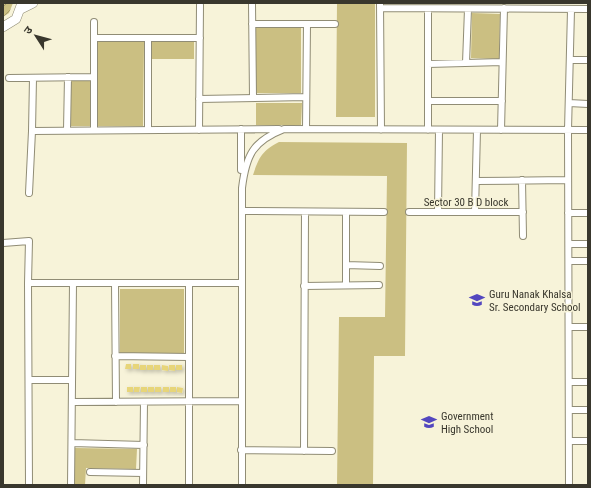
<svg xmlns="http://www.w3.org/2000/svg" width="591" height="488" font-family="'Roboto Condensed','Noto Sans Devanagari',sans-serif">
	<defs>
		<pattern id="garden-furrows" width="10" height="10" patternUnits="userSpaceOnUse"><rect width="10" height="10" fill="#cbbf82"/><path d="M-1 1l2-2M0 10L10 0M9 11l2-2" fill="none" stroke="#a69c6b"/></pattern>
		<filter id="shadow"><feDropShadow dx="2" dy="2" stdDeviation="2" flood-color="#0004"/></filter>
	</defs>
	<rect width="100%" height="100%" fill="#f7f3d9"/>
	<path fill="#cbbf82" d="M337,3H375V117H336Z
		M472,13L500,14L499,59L471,58Z
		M256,26H301V93H256Z
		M98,42H144L143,126H97Z
		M152,42H194V59H152Z
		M71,80H91V126H71Z
		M256,103H302L301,125H256Z
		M279,142L407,143L405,356H374L373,485H337L339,317H385L387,176L253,175C259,157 262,151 279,142Z
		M120,289H184V353H120Z
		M75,448L137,449L136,469L86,468L85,485H74Z"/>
	<path fill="url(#garden-furrows)" d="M3,3H13L9,13L3,17Z"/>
	<path fill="#e7d579" filter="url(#shadow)" d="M126,364H131V369H125Z
		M133,364H139V369H133Z
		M140,365H146V370H140Z
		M147,365H153V370H147Z
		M154,365H160V370H154Z
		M162,365L168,366V371L162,370Z
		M169,365H175V371L169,370Z
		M176,365H182V370H176Z
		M127,387H133V392H127Z
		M134,387H140L139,392H134Z
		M141,387H147V392H141Z
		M148,387H154V392H148Z
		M155,387H161V392H155Z
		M163,387H169V392H163Z
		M170,387H176V392H170Z
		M177,387L183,388L182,393L177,392Z"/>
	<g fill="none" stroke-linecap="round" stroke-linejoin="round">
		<g stroke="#908c75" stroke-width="8">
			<path id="minor" d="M252,3L253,98
				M380,3L381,130
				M380,8L588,9
				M428,9V130
				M252,24H335
				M94,38H200
				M148,38V130
				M570,60H588
				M466,63L468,9
				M428,64L502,62
				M9,78L94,77
				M199,99L306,97
				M428,101H502
				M569,103L588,104
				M241,129V170
				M306,129L307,24
				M67,130L68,77
				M94,130V22
				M199,130L200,5
				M501,130L504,8
				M32,131L279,129
				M522,180L523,236
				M476,181L568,180
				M29,193L32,131L33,78
				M242,211L384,212
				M409,212H523
				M438,212L439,130
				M475,212L477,130
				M568,213H588
				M3,243L29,241L28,283L29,485
				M569,244H588
				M569,261H588
				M346,265L380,266
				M28,283H241
				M115,283L116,402
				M346,285V212
				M304,286L379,285
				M569,327H588
				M115,356L189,357
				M29,380H72
				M569,382H588
				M72,402L241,401
				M569,410H588
				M569,441H588
				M72,443L144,445
				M241,450L332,451
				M304,451L305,212
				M90,472L143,473
				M71,485L73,283
				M143,485L144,402
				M189,485V283
				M242,485V188C246,155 253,141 284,129L588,130
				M569,485L568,130L571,10"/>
		</g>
		<g stroke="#908c75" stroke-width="10">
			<path id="secondary" d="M21,9L33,3
				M3,27L16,19L22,3"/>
		</g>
		<use href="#minor" stroke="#fff" stroke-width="6"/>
		<use href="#secondary" stroke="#fff" stroke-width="9"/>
	</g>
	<defs>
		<g id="school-bare" transform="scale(1.2)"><path d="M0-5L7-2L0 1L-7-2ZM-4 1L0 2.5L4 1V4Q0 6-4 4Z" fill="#5347bf" stroke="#f7f3d9" stroke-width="2.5" paint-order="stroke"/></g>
	</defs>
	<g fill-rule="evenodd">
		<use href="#school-bare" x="477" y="300"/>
		<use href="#school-bare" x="429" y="422"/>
	</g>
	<g text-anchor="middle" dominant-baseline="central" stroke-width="3" stroke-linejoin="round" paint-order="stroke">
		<g font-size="11" fill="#39372d" stroke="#f7f3d9">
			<text x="466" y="202">Sector 30 B D block</text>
		</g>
		<g font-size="11" fill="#39372d" stroke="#f7f3d9" text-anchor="start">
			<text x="489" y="294">Guru Nanak Khalsa<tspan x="489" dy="13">Sr. Secondary School</tspan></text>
			<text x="441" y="416">Government<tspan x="441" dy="13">High School</tspan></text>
		</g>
	</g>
	<rect width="591" height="488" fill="none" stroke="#39372d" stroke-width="8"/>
	<g transform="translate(36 36) rotate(306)" stroke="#f7f3d9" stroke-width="3" paint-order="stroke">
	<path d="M0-3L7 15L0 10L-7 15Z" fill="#39372d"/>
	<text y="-6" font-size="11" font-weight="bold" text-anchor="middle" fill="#39372d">उ</text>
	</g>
</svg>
